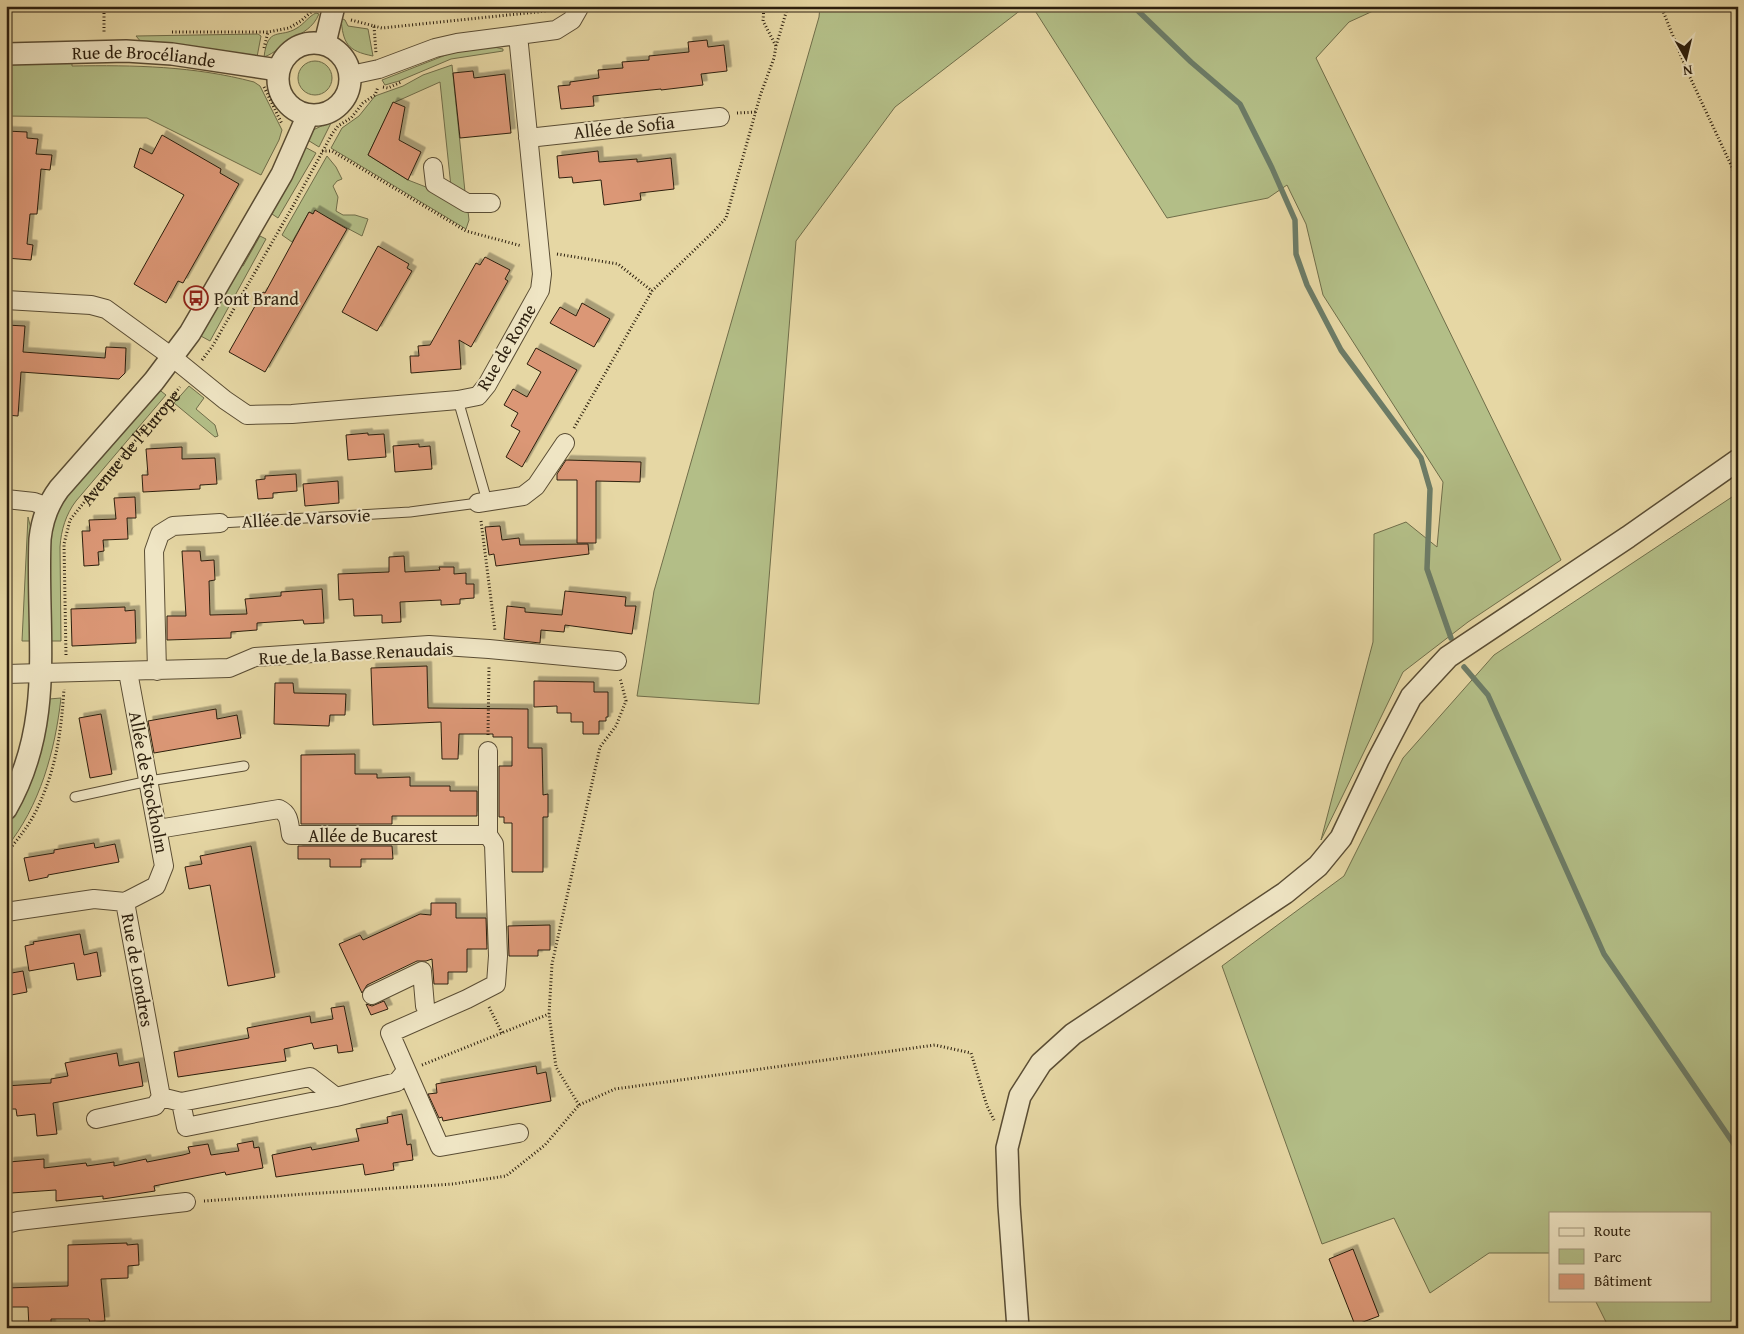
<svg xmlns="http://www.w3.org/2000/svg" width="1744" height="1334" font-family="'Gentium Book Plus',serif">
	<defs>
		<filter id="shadow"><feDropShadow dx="4.5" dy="-4.5" stdDeviation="0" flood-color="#0004"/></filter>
	</defs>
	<rect width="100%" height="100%" fill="#e6d7a4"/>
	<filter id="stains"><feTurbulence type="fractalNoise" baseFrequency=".004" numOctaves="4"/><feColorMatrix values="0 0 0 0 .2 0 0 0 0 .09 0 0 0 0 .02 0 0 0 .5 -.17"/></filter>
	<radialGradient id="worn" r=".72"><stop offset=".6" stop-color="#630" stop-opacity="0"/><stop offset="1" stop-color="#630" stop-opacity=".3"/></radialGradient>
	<path fill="#b3be87" stroke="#706e4a" d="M820,6H1026L895,107L796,241L759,704L637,696L654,591L819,17Z
		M1032,6H1384L1349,22L1316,58L1561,560L1468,622L1403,672L1321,840L1373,642L1374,534L1406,522L1437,547L1443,482L1323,295L1306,224L1287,185L1268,198L1167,218Z
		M316,13L319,14C313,28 303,32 291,40C281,46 275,53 264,57C268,25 280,39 297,28C304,24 309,16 316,13Z
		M341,18L345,20L348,26L368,29L373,56C347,51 343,43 341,18Z
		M258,34L261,36L257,57L142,43L136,36Z
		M494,47L503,49V51L451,59L399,81L385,85L382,80L451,53Z
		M298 78a17 17 0 1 1 34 0a17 17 0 1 1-34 0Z
		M72,62V66C134,65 194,66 254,82L260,86L282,130L279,140L261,175L147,118L6,116V63Z
		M452,65L465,192L451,187L440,82L393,103L368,155L408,180L467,203L469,220L466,229L331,148L342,128L359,116L375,96L403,86L423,75Z
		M332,121L319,147L306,139L313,130Z
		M303,146L316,153L278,218L272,214L273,212L270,209Z
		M327,156L336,167L342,179L337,181L333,186L338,197L336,211L343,215H355L368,219L362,236L315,211L313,214L309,212L292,242L282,235Z
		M260,236L266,239L210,341L199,335L239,264L243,266Z
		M189,386L204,398L196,409L215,425L218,436L215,437L174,403Z
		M157,388L166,395L76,501C66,514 61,530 60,547L61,641H49L50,531L62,501Z
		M1738,493V1328H1609L1595,1300H1710V1213H1550V1253H1489L1430,1293L1394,1218L1322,1244L1222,966L1344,876L1403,758L1494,655Z
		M28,517L31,529V641H22Z
		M61,698C55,751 40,806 6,848V827L20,803L46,721L49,699Z"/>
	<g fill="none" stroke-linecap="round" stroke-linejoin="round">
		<path stroke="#6c7c67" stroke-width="5.5" d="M1133,6L1191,62L1240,104L1272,168L1295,220L1296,254L1307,285L1341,350L1421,458L1430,489L1427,569L1451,638
			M1464,667L1488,695L1604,954L1738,1150"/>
	</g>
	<path fill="#db9776" stroke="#2c1f0e" filter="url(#shadow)" d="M707,40L708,47L724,45L727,71L701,74L703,85L661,90V89L593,96L594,106L561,109L558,86L570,85V82L599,78L598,70L623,68L622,62L649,60V56L689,52L688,42Z
		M473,71L474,78L505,74L511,133L460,138L453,73Z
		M393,102L405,107L399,140L421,152L408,180L368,155Z
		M6,131L27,132V138L38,139L36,154L52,155L50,170L41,169L37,214H30L27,244L33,245L31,260L6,258V201H8L11,167L8,166L9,149H6Z
		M162,135L221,169L220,173L239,184L183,283L178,281L166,303L134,284L184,195L134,167L140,148L152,154Z
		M598,151L599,162L637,159V162L671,158L674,189L640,193L641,200L604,205L601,180L573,183L572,177L559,178L557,156Z
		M315,210L347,229L265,372L229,352L263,292L265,293L309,212L313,214Z
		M378,246L409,264L407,268L412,271L377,331L342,312Z
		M485,257L510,270L505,279L508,281L471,347L459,340L461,369L411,373L410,356H419L418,346L430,345L476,263L480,265Z
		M582,303L610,319L594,347L550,323L560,307L576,316Z
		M6,325L25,326L23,352L105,358L106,347L126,348L125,373L119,379L21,372L18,416L6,415Z
		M536,348L577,370L522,467L506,457L520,431L511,426L518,413L504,405L513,389L527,397L541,372L527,364Z
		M368,433V435L384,434L386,457L348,460L346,435Z
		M419,444V447L430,446L432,469L395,472L393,446Z
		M182,447V459L215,458L217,484L200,485V489L143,492L142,475H148L146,449Z
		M566,460L641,462L640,482L596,481V543H577V480H557V474Z
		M296,474L297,491L273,493V498L258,499L256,480L265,479V476Z
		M338,481L339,503L305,506L303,484Z
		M135,497L136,518H127L128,539L103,540L104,551L98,552L99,565L84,566L82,531H90L89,520L116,519L114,498Z
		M500,526L502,540L519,538L520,545L588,544L589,554L496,566L494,554L489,555L485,527Z
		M182,551H200L201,561L214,560L215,580L209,581L210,615L247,614L245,599L281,596V592L322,589L324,623L304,624L303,620L257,623V630L231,632V638L167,640V616H186Z
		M404,556L405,572L440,570L439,567H454V574L466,573V584H474V598L460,599V604L441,605V600L400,602L401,622L382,623V615L354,616L353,599L339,600L338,574L389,572V557Z
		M565,591L626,597L625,606H636L632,634L565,625L564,632L541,630L540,643L504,639L507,606L525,608V612L562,615Z
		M125,607V611L135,610L136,643L72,646L71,609Z
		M427,666L428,708L528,709V748H542L543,795L548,794V817H543V872H512V823H504V817H499V766H512V737H493V734H459L458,759H442L441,722L373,725L371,668Z
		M534,681L594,682V692H608V717H606V721H599V734H583V722H571V713H557V706L534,707Z
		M275,683H293L294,693L346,694L345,715H330L329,726L274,724Z
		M216,709L217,719L237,715L241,738L154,753L148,721Z
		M101,714L112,774L90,778L79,718Z
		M355,754V774H377V778L410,777V786H450V791H477V816H392V824H301V755Z
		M94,843L95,848L115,844L119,862L48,875V877L29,881L24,858L54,853V850Z
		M251,846L275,977L228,986L210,885L189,889L185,867L202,864L200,856Z
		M298,846H392L393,859H361V867H330V859H298Z
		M431,903H456V918H486L487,949H467V972H448V984H434L432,959L426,961H417L367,985L362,993L339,944L360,935L363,940L420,914L431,915Z
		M550,925V950H538V956H509L508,926Z
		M80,934L84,955L97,952L101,976L77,980L74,963L29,971L25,946L34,944L33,942Z
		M23,971L27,992L6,996V974Z
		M384,1001L388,1009L371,1015L366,1004L372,1006Z
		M344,1006L353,1051L338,1053L337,1045L314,1049L312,1043L284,1049L286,1061L178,1077L174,1052L249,1038L247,1028L310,1016L311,1023L333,1019L331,1008Z
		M117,1053L119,1066L139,1062L143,1086L53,1103L57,1134L37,1136L35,1114L17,1116L16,1109H6V1086L51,1083V1079L68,1076L65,1063Z
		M536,1066L537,1074L546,1072L551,1101L443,1121L442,1117L439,1118L428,1094L437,1093L436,1084Z
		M402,1114L407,1145L411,1144L413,1160L393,1163L394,1170L365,1175L363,1164L276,1177L272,1155L311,1147L312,1150L359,1141L356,1129L388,1123L387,1117Z
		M253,1141L254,1148L259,1147L263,1168L226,1175L225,1172L154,1186L155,1191L103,1199V1196L56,1201V1190L11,1193L9,1162L44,1159V1168L86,1163L87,1166L114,1162V1166L146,1159L147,1162L183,1155L190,1153L188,1147L208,1144L211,1155L239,1151L237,1144Z
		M127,1243V1245L138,1244L139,1265L128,1266V1278L101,1279L105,1321L90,1323L89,1319H51V1328H29L28,1307H6V1288L68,1286V1245Z
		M1353,1249L1379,1316L1355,1325L1329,1259Z"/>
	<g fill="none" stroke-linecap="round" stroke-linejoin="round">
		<g stroke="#5a4d34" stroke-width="11">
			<path id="service" d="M458,400L487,501
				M220,523L410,512L478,503
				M75,797L149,781L244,766"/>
		</g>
		<g stroke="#5a4d34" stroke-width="20">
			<path id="minor" d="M351,75L379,69L435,48L457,43L556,30L572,20L580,6
				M528,138L720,117
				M433,167L435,184L467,203H491
				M6,300L91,305L106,309L172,357L225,400L247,415L292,414L458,400L478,396L487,385L540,290L542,274L518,35
				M6,499L34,502L48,507
				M478,503L523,496L536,486L565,443
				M157,671L154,551L160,534L173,526L220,523
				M6,674L229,668L255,657L429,645L489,649L617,661
				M488,751V835L494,844L498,956L496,984L467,999L390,1033L440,1147L519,1133
				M158,829L279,809C290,814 289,824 291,835H488
				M125,902L156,886L164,866L128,672
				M6,912L94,899L125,902L161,1097L181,1102L310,1077L336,1097
				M372,995L422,971L425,1006L430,1015
				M181,1102L186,1127L336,1097L397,1082L406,1071
				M96,1119L155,1106L161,1097
				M6,1224L18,1221L186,1202"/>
		</g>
		<g stroke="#5a4d34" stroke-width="24">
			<g id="tertiary">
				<circle cx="314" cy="79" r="36"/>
				<path d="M325,43L334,6"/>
				<path id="s2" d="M6,54L126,51L172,54L278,70"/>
				<path d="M6,809C56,722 36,633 40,539C42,520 47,505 59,489L154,381L190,333L282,174L308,115"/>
				<path d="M1018,1328L1009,1205L1007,1148L1020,1096L1041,1063L1073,1034L1285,893L1318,866L1341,838L1378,760L1411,697L1448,657L1628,537L1738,460"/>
			</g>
		</g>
		<g stroke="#2c1f0e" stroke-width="3" stroke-dasharray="1 2.5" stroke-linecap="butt">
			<path d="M104,6V32"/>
			<path d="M764,6L763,21L776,46"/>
			<path d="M1661,6L1688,73L1738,180"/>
			<path d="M351,20L374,26L376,53"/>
			<path d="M374,26L382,28L547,11"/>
			<path d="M172,32H268L289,28L301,21L312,11"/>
			<path d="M264,48L268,32"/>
			<path d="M264,87L282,124"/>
			<path d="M383,87L388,88L401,82"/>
			<path d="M737,113L756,112"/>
			<path d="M322,151H332L466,231L522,246"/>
			<path d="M557,254L618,264L652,291"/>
			<path d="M202,360L212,347L293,206L332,134L338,126L351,118L363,103L375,95L378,87"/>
			<path d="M574,428L652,291L713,232L726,218L760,96L774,58L776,46L788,6"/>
			<path d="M481,521L495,631"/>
			<path id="s1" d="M66,655L64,544L70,520L93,491L180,387"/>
			<path d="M488,735L489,666"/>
			<path d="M6,854C16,841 28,827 35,813C56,771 61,734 64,689"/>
			<path d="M489,1007L502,1033"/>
			<path d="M422,1065L549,1014"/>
			<path d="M579,1105L556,1067L549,1014L552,964L600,747L616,726L626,701L620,678"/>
			<path d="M204,1201L453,1184L506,1176L545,1145L579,1105L615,1089L935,1045L971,1053L987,1106L994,1120"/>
		</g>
		<use href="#service" stroke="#efe5c4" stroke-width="9"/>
		<use href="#minor" stroke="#efe5c4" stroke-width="18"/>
		<use href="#tertiary" stroke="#efe5c4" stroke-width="21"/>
	</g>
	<defs>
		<g id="bus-ring" transform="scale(1.25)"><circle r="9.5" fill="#efe5c4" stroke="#8f2418" stroke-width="1.5"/><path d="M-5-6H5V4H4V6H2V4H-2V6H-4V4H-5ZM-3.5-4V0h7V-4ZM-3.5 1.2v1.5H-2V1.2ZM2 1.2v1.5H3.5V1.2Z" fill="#8f2418"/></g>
	</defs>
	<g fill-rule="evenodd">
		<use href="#bus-ring" x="196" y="298"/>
	</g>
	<g text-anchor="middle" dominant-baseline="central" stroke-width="4" stroke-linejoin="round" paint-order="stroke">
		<g font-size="18" fill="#2c1f0e" stroke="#efe5c4">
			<text stroke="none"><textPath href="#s2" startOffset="138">Rue de Brocéliande</textPath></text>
			<text transform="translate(624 127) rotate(-6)">Allée de Sofia</text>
			<text transform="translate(506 347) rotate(-59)">Rue de Rome</text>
			<text stroke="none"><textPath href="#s1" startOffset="230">Avenue de l'Europe</textPath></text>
			<text transform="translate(306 518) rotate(-3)">Allée de Varsovie</text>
			<text transform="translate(356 653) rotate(-3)">Rue de la Basse Renaudais</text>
			<text transform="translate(149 782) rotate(79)">Allée de Stockholm</text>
			<text x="373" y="835">Allée de Bucarest</text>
			<text transform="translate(138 970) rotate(80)">Rue de Londres</text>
		</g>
		<g font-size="18" fill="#2c1f0e" stroke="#efe5c4" text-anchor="start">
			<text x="214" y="298">Pont Brand</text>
		</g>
	</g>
	<rect width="1744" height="1334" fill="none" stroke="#e6d7a4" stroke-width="25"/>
	<rect x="8" y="8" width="1729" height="1319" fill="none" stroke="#2c1f0e" stroke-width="2.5"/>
	<rect x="12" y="12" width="1719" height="1309" fill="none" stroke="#2c1f0e"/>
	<rect x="1549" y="1212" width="162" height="90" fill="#efe5c4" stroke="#a1967b"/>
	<rect x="1559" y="1228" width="25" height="8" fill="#efe5c4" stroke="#a1967b"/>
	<text x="1594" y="1236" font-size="15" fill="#2c1f0e">Route</text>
	<rect x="1559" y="1249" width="25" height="15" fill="#b3be87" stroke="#a1967b"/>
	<text x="1594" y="1262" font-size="15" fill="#2c1f0e">Parc</text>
	<rect x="1559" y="1274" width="25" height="15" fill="#db9776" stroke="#a1967b"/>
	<text x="1594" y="1286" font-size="15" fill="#2c1f0e">Bâtiment</text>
	<g transform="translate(1686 58) rotate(172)" stroke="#efe5c4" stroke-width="4" paint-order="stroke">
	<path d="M0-4L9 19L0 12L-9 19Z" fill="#2c1f0e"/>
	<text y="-8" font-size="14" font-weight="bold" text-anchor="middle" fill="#2c1f0e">N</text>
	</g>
	<rect width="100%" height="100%" filter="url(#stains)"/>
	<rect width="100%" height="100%" fill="url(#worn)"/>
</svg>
